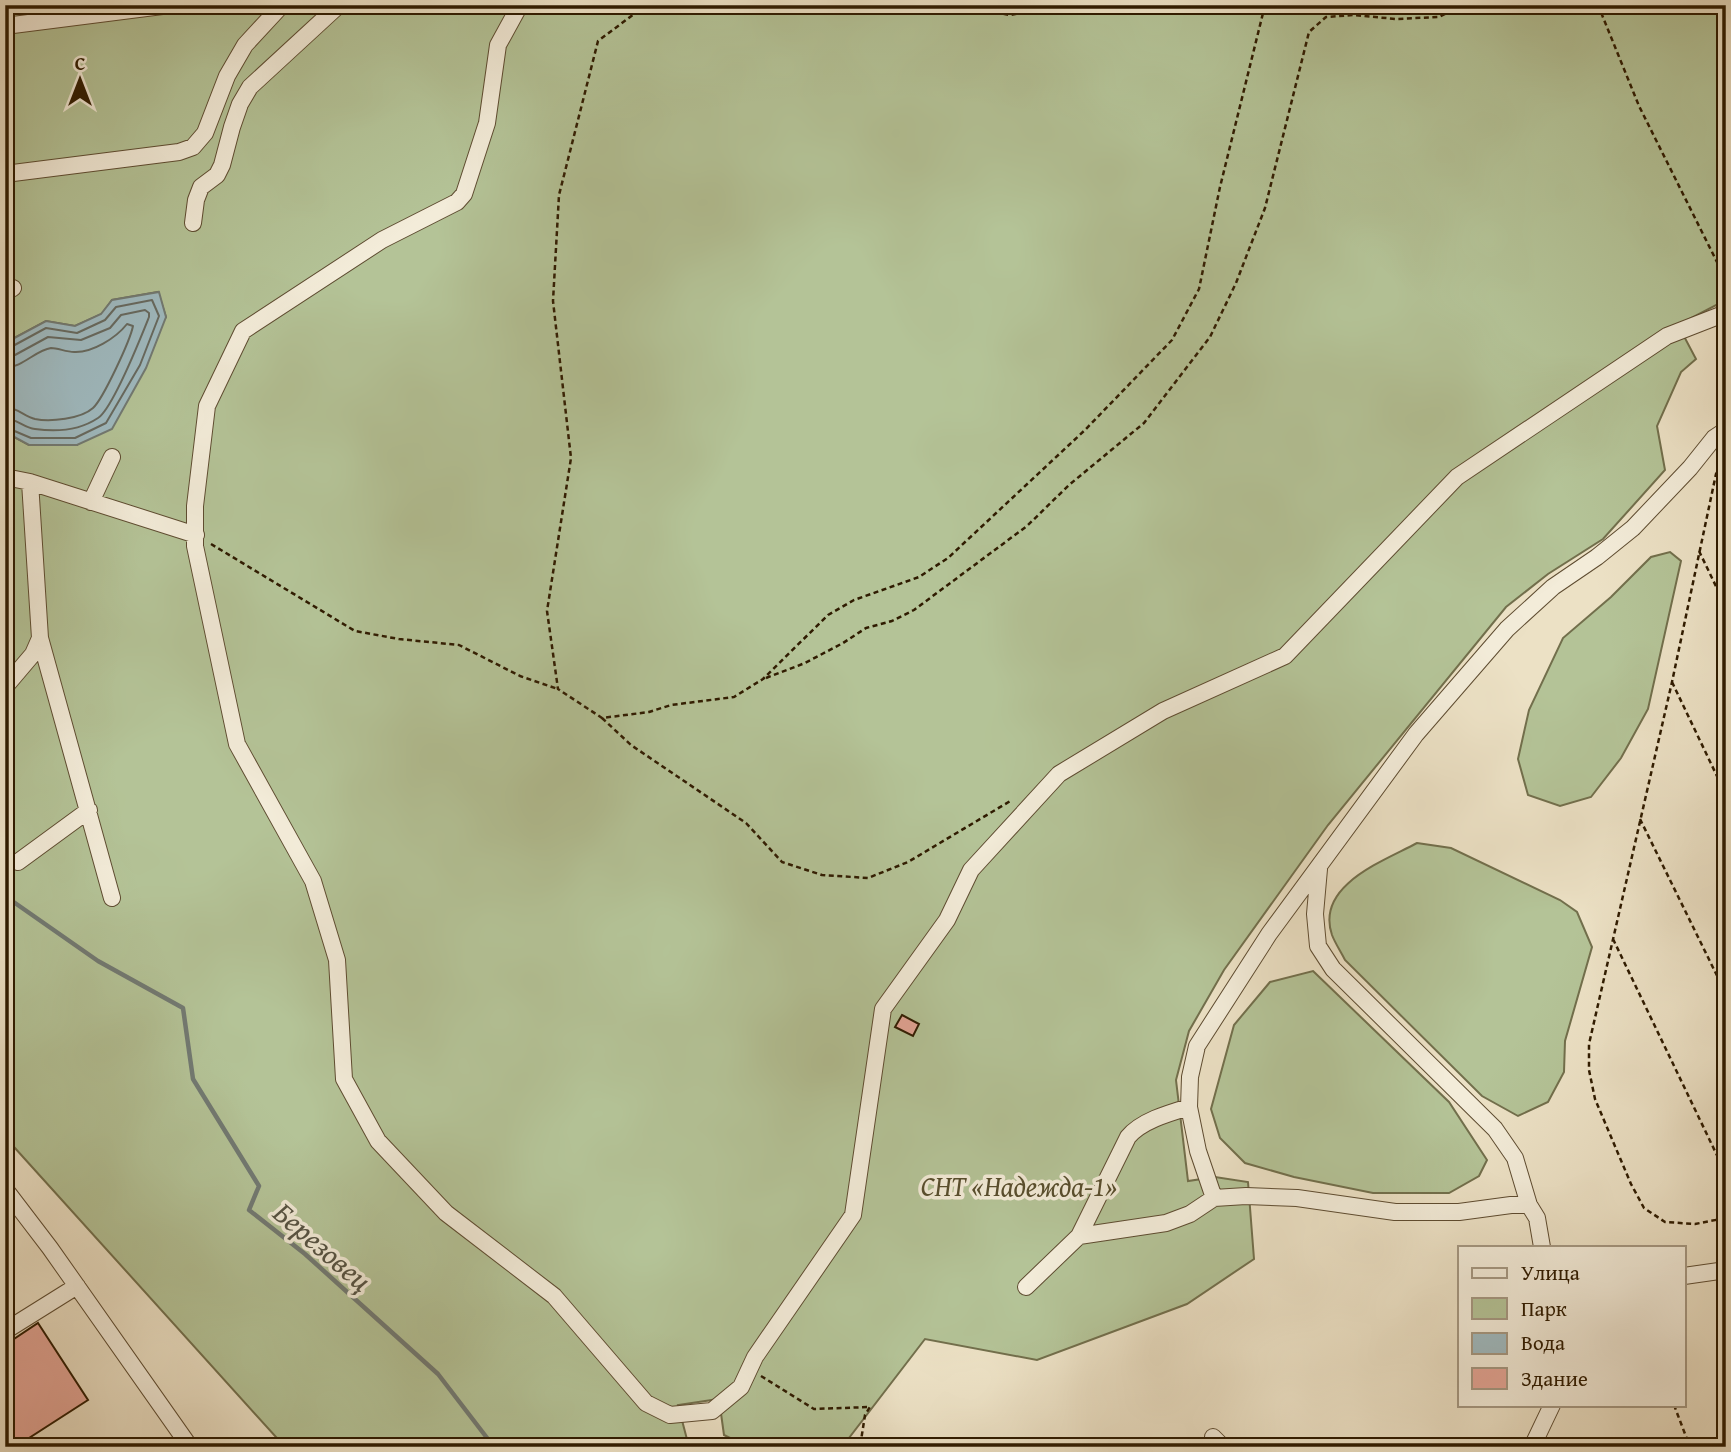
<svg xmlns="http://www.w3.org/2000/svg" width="1731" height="1452" font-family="'Gentium Book Plus',serif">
	<rect width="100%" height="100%" fill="#ece1c5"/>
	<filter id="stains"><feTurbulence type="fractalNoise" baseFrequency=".00286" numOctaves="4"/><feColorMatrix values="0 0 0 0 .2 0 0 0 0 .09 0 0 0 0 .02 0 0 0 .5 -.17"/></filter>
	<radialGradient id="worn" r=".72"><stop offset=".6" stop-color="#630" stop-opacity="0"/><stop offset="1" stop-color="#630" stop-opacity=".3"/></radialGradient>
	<path fill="#b4c397" stroke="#726f4c" stroke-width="2" d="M5,5H1726V300L1678,325L1696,359L1681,372L1657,426L1665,470L1603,539L1548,574L1506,607L1328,825L1224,970L1189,1031L1176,1080L1188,1181L1215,1177L1248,1182L1254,1259L1187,1304L1037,1360L925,1339L842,1447H748L724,1435L719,1399L678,1405L689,1447H285L5,1137V432L29,445H77L166,317L158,292L112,300L102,314L75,326L46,321L5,343Z
		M1670,552L1681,561L1648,709L1621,758L1591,797L1560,806L1528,795L1518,759L1529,710L1563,638L1611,597L1651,557Z
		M1417,843L1451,848L1560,900L1577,912L1592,947L1565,1041L1564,1072L1548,1102L1518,1116L1482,1096L1345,960C1341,952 1335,943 1332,935C1315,885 1384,861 1417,843Z
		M1313,971L1449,1102L1487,1160L1479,1176L1449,1193H1373L1294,1177L1245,1163L1220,1138L1211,1109L1234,1025L1270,982Z"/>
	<path fill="#9fbac0" stroke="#727a73" stroke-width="2" d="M159,292L166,317L146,368L112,429L77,445H29L5,432V343L46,321L75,326L101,314L112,300Z"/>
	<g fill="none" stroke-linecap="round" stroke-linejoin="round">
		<path stroke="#676a60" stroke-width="2" d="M5,348L11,347L46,328L77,333L105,320L116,307L152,300L159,316L140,365L106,423L75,438H31L5,427
			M5,357L15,355L48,337L81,340L110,328L121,315L145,310L149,313V317C141,337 113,408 98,418C80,430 56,432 35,429C24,428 17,419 5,418
			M5,368C23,367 36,350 51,348C58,348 66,352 74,352C92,353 116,338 127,324L133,326C130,341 103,399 93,408C81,419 50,422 35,419C24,416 18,408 5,407"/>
		<path stroke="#727a73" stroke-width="4.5" d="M5,896L98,961L183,1008L193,1079L259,1186L249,1210L305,1254L438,1374L494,1447"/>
	</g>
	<path fill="#e5a697" stroke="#2f1b00" stroke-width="2" d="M902,1015L919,1024L913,1036L895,1027Z
		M38,1323L88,1400L15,1447H5V1345Z"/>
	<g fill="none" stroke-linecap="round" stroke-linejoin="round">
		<g stroke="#5e4c31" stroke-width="18">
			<path id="minor" d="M520,5L498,45L487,123L464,194L457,202L382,240L243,331L207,406L195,506V546L237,744L313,881L337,960L344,1079L378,1141L446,1213L554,1296L646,1403L670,1415L712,1411L741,1387L755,1357L853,1215L883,1009L947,920L971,870L1059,774L1163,711L1285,656L1457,477L1667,336L1726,313
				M5,26L170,5
				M5,174L179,152L193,147L205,133L227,76L245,45L282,5
				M193,223L196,200L201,187L217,175L222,165L232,127L240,104L250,87L339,5
				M5,292L13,288
				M5,477L30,482L196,535
				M30,482L40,638L112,898
				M91,502L112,457
				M5,687L33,654L40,638
				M18,862L89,810
				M1319,869L1315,914L1318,946L1333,969L1495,1129L1515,1158L1529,1205
				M5,1189L50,1248L190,1447
				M1214,1198L1198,1151L1189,1107L1190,1077L1197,1046L1269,934L1416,734L1507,629L1553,587L1597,557L1633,528L1690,468L1714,438L1726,430
				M1079,1236L1166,1223L1190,1214L1214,1198L1246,1196L1297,1198L1395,1212H1459L1511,1205H1529L1537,1218L1542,1247
				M1684,1276L1726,1270
				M1026,1287L1079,1236L1128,1137C1141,1121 1169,1113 1189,1107
				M5,1331L77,1286
				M1213,1437L1223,1447
				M1532,1447L1552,1405"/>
		</g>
		<path stroke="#2f1b00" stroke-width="2.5" stroke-dasharray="5 3.5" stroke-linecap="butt" d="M646,5L598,41L559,195L553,301L571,458L547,611L558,689L602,718L649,712L671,705L734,697L763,679L828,615L854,600L919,577L948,558L1085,430L1172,340L1199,289L1220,187L1265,5
			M953,5L1010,15L1063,5
			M1598,5L1639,106L1726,280
			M1726,458L1716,474L1672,682L1589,1044V1070L1595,1099L1631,1184L1644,1208L1665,1222L1695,1224L1726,1218
			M211,544L355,631L399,639L459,645L520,676L558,689
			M1699,551L1726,607
			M766,678L805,663L843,643L866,628L892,621L914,610L1027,526L1069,485L1144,423L1210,337L1236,283L1265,208L1309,32L1326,17L1353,15L1396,19L1439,17L1462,5
			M1672,682L1726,795
			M602,718L631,745L746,823L782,862L822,875L868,878L908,862L1012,800
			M1640,819L1726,994
			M1613,939L1726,1174
			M761,1376L814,1409L870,1407L865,1415L860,1447
			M1674,1405L1690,1447"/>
		<use href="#minor" stroke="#f3ecd9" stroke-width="16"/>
	</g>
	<g text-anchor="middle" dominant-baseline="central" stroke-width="7" stroke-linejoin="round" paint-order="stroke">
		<g font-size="28" font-style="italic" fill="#574d2d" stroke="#f3ecd9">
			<text x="1019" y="1185">СНТ «Надежда-1»</text>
		</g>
		<g font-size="30" font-style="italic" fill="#565343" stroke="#f3ecd9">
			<text transform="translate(323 1246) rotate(41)">Березовец</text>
		</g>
	</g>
	<rect width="1731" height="1452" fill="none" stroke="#ece1c5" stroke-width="28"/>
	<rect x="7" y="7" width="1717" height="1438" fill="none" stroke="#2f1b00" stroke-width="3.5"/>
	<rect x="14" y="14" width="1703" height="1424" fill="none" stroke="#2f1b00" stroke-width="2"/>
	<rect x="1458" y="1246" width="228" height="161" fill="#f3ecd9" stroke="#a59882" stroke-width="2"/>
	<rect x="1472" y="1268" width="35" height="10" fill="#f3ecd9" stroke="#a59882" stroke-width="2"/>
	<text x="1521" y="1280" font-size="21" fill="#2f1b00">Улица</text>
	<rect x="1472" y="1298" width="35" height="21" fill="#b4c397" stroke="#a59882" stroke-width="2"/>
	<text x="1521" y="1316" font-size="21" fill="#2f1b00">Парк</text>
	<rect x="1472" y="1333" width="35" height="21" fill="#9fbac0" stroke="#a59882" stroke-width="2"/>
	<text x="1521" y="1350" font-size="21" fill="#2f1b00">Вода</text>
	<rect x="1472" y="1368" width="35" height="21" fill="#e5a697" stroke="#a59882" stroke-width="2"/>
	<text x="1521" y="1386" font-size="21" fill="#2f1b00">Здание</text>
	<g transform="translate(80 80)" stroke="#f3ecd9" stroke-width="5" paint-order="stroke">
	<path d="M0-5L12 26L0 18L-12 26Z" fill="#2f1b00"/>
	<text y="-10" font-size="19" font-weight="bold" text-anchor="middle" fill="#2f1b00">С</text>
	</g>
	<rect width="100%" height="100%" filter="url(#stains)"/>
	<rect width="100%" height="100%" fill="url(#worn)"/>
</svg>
